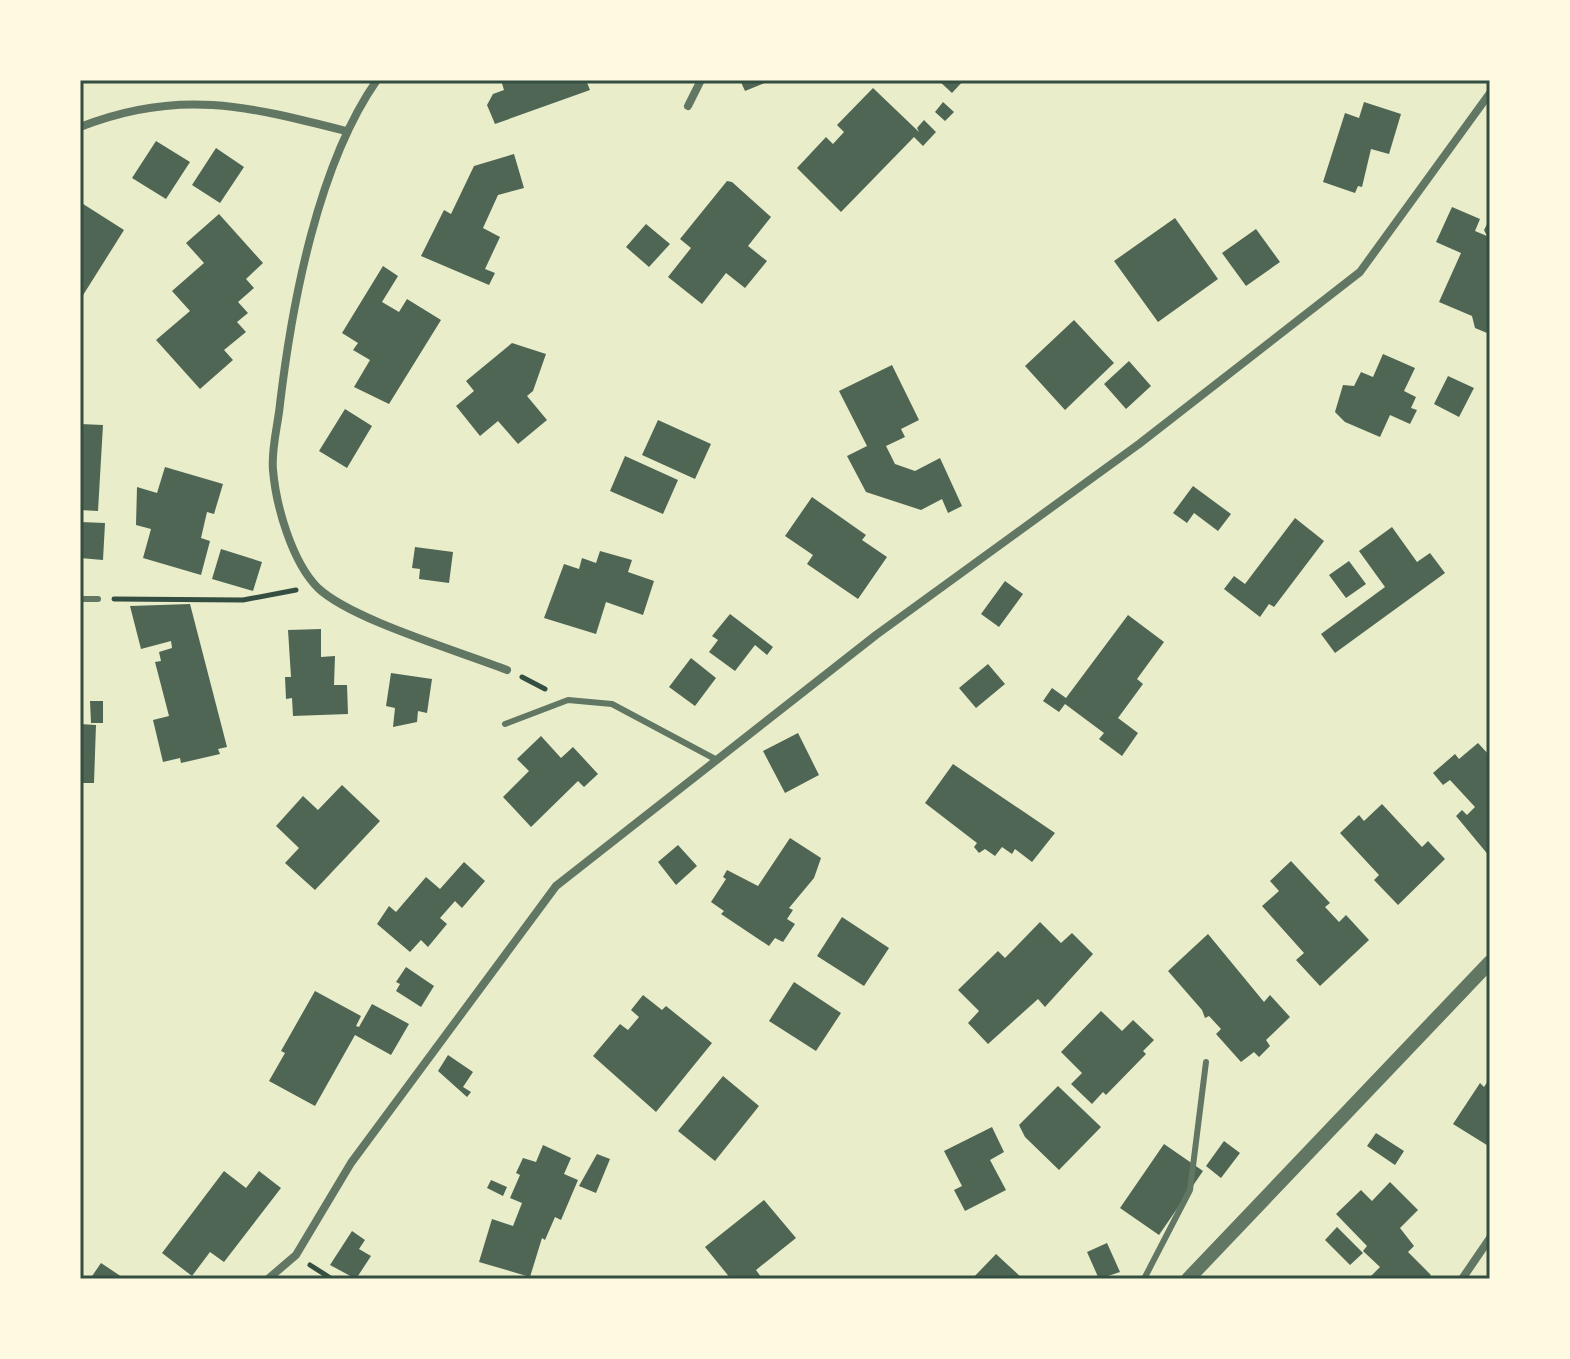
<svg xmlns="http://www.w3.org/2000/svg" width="1570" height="1359" font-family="'Titillium Web',sans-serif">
	<rect width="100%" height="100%" fill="#e9edc9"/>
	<path fill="#4f6655" d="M501,80H586L590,90L495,124L487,105L493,94L504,90Z
		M740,80H772L745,91Z
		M938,80H964L952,93Z
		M873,88L919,132L917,128L924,120L936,132L923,146L914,137L841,212L797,168L826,137L833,144L844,132L837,125Z
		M943,102L954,112L945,121L935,112Z
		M1364,102L1401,114L1389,154L1371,149L1362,187L1358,186L1355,193L1323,182L1345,113L1359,118Z
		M156,141L190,162L166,199L132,178Z
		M216,148L244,167L220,203L192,185Z
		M514,154L524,188L498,195L483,228L500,237L485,269L495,273L489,285L421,256L444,210L451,214L474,166Z
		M727,181L732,182L771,217L748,246L767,261L745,288L726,273L702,304L668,277L691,248L680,239Z
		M80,202L124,230L80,300Z
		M1452,207L1480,219L1475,231L1487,236L1484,230L1490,218V332L1487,333L1475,328L1472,316L1439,302L1461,253L1436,242Z
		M219,214L263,263L246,279L254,288L238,302L248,313L237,322L246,332L224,350L233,360L200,389L156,340L190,311L172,291L204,263L186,243Z
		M1175,218L1218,279L1158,322L1114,261Z
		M646,224L670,244L649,267L626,247Z
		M1256,229L1280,262L1246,286L1222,253Z
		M383,266L398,276L382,302L399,312L407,299L441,320L389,404L354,387L370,360L353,350L358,343L342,333Z
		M1074,320L1114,363L1065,410L1025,366Z
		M512,343L546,354L533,391L527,396L547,420L518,444L498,421L480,436L456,406L474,391L466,381Z
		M1383,354L1415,368L1404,391L1416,397L1411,408L1417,410L1410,424L1390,415L1380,437L1345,422L1335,412L1343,385L1354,386L1361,372L1373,377Z
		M1129,361L1151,386L1126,409L1104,384Z
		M892,365L919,420L901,429L905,437L886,446L895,464L915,471L940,458L962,506L948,513L942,499L921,510L866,492L847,456L867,446L839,391Z
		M1448,376L1474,388L1459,417L1434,404Z
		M345,409L372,426L347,468L319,451Z
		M658,420L711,444L695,479L642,455Z
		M80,424L103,425L98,511L80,510Z
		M625,456L678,480L663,514L610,491Z
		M165,467L223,484L214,514L207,512L201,538L210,541L201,575L143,558L151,529L136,525L137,487L157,493Z
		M1193,486L1231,514L1218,531L1194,513L1187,523L1173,513Z
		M812,497L866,535L862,540L887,557L858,599L807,564L813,555L785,536Z
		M1295,518L1324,541L1274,607L1269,604L1260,617L1224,589L1234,576L1245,584Z
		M80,522L105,523L103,560L80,558Z
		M1392,527L1417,562L1430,553L1445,573L1335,653L1321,634L1385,587L1359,551Z
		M415,547L453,552L449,583L419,579L420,569L412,568Z
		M221,549L262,562L253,591L212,579Z
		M600,551L632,560L628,572L654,581L643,615L606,602L596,634L544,618L564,564L579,569L582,558L596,563Z
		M1349,561L1366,584L1346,598L1329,575Z
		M1005,581L1023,594L999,627L981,614Z
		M190,604L227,747L218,749L220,754L181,763L180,758L163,762L153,720L169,716L155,662L161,661L159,652L172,648L171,641L141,649L130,606Z
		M730,614L773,647L767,655L755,645L735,671L709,652L718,640L712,636Z
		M1128,615L1164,642L1137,679L1143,684L1118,718L1138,733L1122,756L1099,739L1104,733L1065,704L1059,712L1043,701L1052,688L1066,698Z
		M321,629V657L335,656L334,685H347L348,714L293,716L292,698L286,699L285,677H291L288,630Z
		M691,658L716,678L695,706L669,687Z
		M988,664L1005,684L976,708L959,688Z
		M391,673L432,679L427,713L418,711L417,722L393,727L395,708L386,706Z
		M90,701H103V723H91Z
		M80,724L96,725L94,783H80Z
		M798,733L819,775L785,793L763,751Z
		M541,736L561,758L573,747L598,774L584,787L578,781L531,827L503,797L529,771L517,759Z
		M1478,743L1490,756V857L1456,816L1462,810L1467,815L1475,807L1450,780L1443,785L1433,773L1455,754L1459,759Z
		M953,764L1055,833L1032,862L1015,849L1012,854L1002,847L995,856L985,849L979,853L974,847L977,843L925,803Z
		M342,785L380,821L315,890L285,863L299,848L276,826L303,796L318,810Z
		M1382,804L1422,847L1428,841L1445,859L1398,905L1374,880L1379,875L1340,833L1359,815L1364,821Z
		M790,838L821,858L814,878L789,908L793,910L787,919L795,924L783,942L775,938L769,946L721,914L724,911L711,902L726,879L723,877L727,870L758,886Z
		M678,845L697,866L676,885L658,862Z
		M1291,861L1330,903L1325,907L1339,922L1346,915L1369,940L1320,986L1296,960L1304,953L1262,906L1279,891L1270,881Z
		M464,862L485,881L462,908L455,901L440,918L447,924L428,947L421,940L410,952L377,924L389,906L396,912L426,877L440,889Z
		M842,917L889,948L864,986L817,956Z
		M1040,922L1061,943L1072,933L1093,954L1045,1007L1038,999L988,1044L968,1023L979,1011L958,990L998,951L1005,958Z
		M1208,934L1264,1002L1270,995L1290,1017L1266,1040L1270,1046L1259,1057L1254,1052L1241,1062L1216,1034L1221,1029L1209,1016L1205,1018L1202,1010L1168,971Z
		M406,967L434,986L421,1007L396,991L400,984L396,982Z
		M794,982L841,1013L816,1051L769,1021Z
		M315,991L361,1016L356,1026L359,1027L372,1004L409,1024L391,1055L355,1035L315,1106L269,1081L285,1053L281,1051Z
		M643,995L662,1010L666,1006L712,1043L656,1112L593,1056L620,1024L628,1030L639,1017L631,1010Z
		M1101,1011L1122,1031L1133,1020L1154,1040L1143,1051L1146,1054L1106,1095L1103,1092L1092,1104L1071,1084L1082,1073L1061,1052Z
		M448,1055L473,1072L463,1087L471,1092L467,1097L438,1071Z
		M723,1076L759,1106L715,1161L678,1131Z
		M1490,1078V1147L1453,1124L1480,1083L1484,1087Z
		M1058,1086L1101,1127L1059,1170L1025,1137L1019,1125Z
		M992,1127L1004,1152L990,1160L1006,1190L965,1211L954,1190L962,1186L944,1151Z
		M1376,1133L1404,1151L1395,1165L1367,1146Z
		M1224,1141L1240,1153L1221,1178L1206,1166Z
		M1164,1144L1203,1171L1159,1235L1120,1208Z
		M543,1145L571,1158L564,1174L578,1180L561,1220L555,1217L545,1240L542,1238L530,1277L479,1262L492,1219L513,1226L522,1203L510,1198L520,1175L516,1173L523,1158L536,1162Z
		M597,1154L610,1159L596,1193L579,1186Z
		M224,1171L246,1188L259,1171L281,1188L224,1262L210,1252L192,1276L162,1253Z
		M491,1180L507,1187L503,1196L487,1188Z
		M1390,1182L1418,1210L1400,1228L1414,1246L1408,1252L1431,1275L1427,1279H1368L1380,1267L1363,1251L1367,1246L1336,1214L1361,1190L1372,1201Z
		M764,1200L796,1238L756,1270L761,1277L758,1279H731L705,1247Z
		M1337,1227L1363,1253L1350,1265L1325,1240Z
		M352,1231L365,1240L359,1249L371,1256L356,1279L330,1265Z
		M1107,1243L1120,1272L1099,1279L1087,1252Z
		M996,1254L1023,1279H972Z
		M101,1263L125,1279H90Z"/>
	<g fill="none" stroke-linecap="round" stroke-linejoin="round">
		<path stroke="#344e41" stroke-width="5" d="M114,599L243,600L296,590
			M522,677L545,689
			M310,1265L332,1279"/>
		<path stroke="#617663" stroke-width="6" d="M80,599H98
			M505,724L568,700L612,704L717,760
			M1144,1279L1190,1190L1206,1062"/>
		<path stroke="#617663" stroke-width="8" d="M377,80C318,164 292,303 280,404C278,425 271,449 273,470C276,506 292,562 318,588C352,620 459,651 507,670
			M688,106L701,80
			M80,127C178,88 248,106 346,131
			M268,1279L296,1255L351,1163L556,886L876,635L1139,444L1360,272L1490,93
			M1462,1279L1490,1238"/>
		<path stroke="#617663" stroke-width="14" d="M1188,1279L1490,962"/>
	</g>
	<rect width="1570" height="1359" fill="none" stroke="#fefae0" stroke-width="164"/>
	<rect x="82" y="82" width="1406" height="1195" fill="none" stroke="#344e41" stroke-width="3"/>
</svg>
